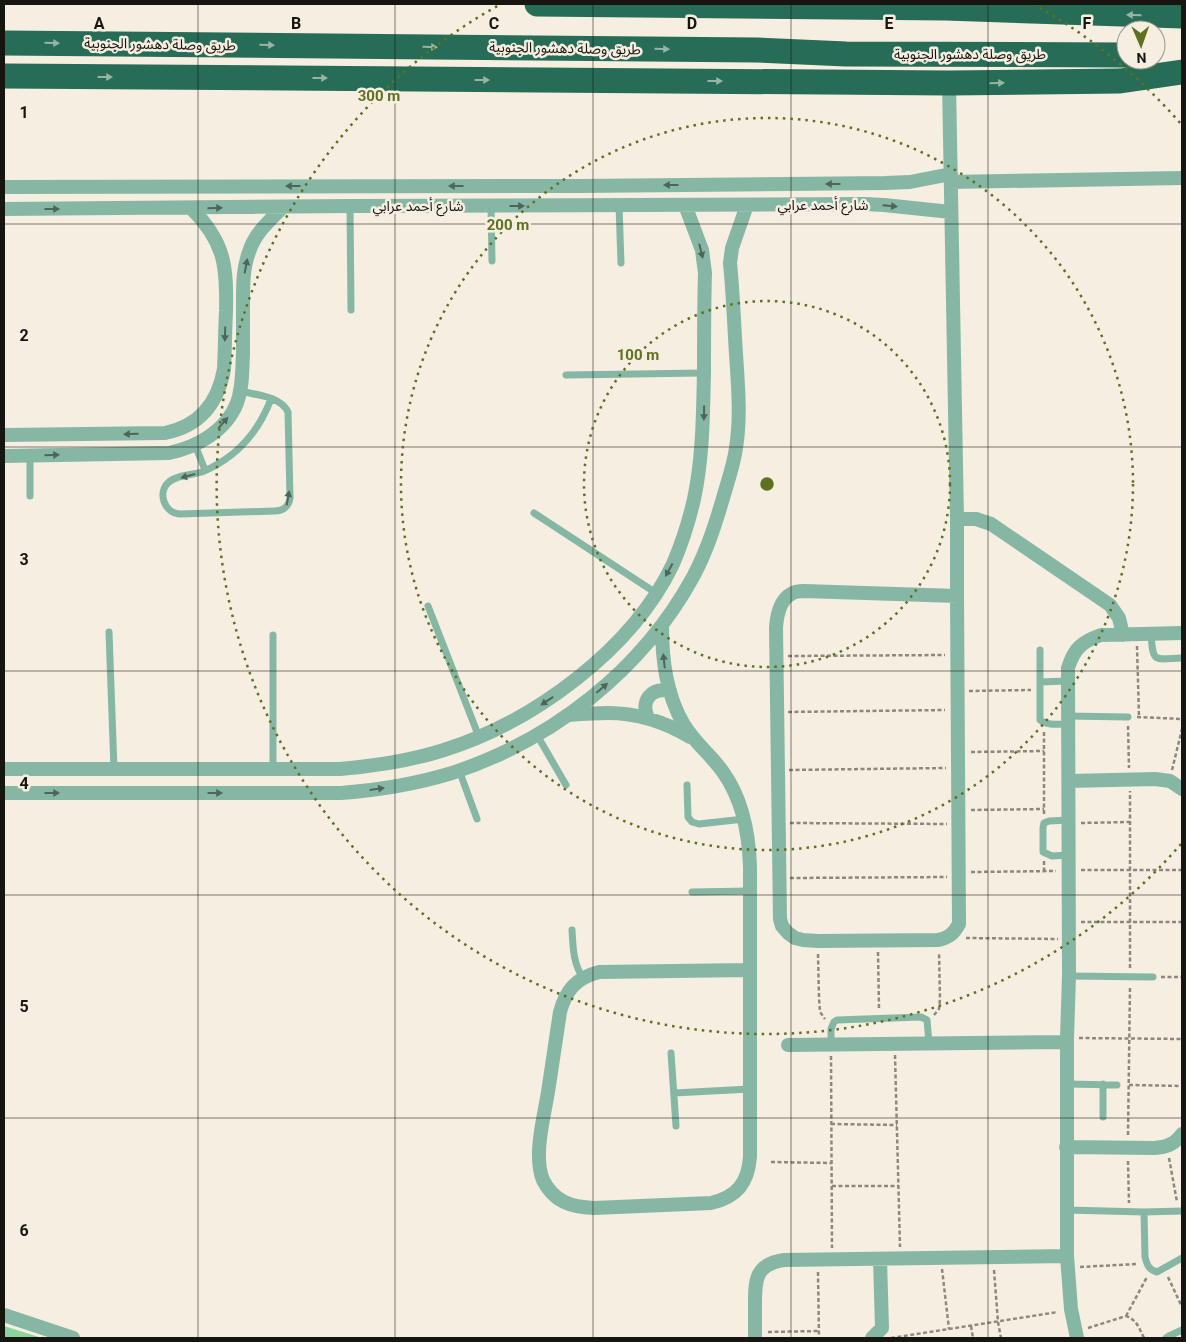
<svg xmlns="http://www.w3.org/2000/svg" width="1186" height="1342" font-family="Roboto,'Noto Sans Arabic',sans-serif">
	<rect width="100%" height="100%" fill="#f5eee1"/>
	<path fill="#8cd49f" d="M4,1326L42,1338H4Z"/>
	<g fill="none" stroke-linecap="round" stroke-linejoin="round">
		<path stroke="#8d887f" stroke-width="2.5" stroke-dasharray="4 2.5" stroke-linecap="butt" d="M1137,646L1139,717
			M788,656L945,655
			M969,691L1031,690
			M788,712L945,710
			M1137,717L1182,719
			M1128,726L1129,768
			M1044,732V814
			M971,752L1044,751
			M789,770L946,768
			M1172,770L1182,729
			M971,810L1044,809
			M790,823L947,824
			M1081,823L1130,822
			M1044,861V871
			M1081,870H1182
			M971,872L1056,871
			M790,878L947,877
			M1081,922H1182
			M966,938L1058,939
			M878,952L879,1009
			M818,954L819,998L820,1012L825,1019
			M1130,968V791
			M1161,977H1182
			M934,1015L939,1009L940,999L939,952
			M1079,1038L1182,1039
			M895,1055L900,1247
			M831,1056L832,1248
			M1129,1085L1182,1086
			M831,1124L897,1125
			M1128,1135L1130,986
			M1169,1158L1177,1202
			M1128,1161L1129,1203
			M771,1162L832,1163
			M832,1186H899
			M1080,1267L1137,1264
			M942,1269L949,1329
			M994,1270L998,1322L1001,1338
			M818,1272L819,1338
			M1168,1277L1182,1307
			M1126,1316L1147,1277
			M971,1326L973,1338
			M1088,1328L1126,1316C1137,1320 1139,1328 1144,1338
			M768,1332L819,1331
			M891,1338L1058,1312"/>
		<path stroke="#86b7a5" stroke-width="7" d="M619,205L621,263
			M350,206L351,310
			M491,206L492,261
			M566,375L704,373
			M240,391C256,395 280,396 288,412L290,498C289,506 283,511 275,511L180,514C164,513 157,492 169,482C177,475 192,475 202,472C236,458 258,433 271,399
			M195,445L205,470
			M30,496V455
			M534,513L656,593
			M428,606L479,737
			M109,632L114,769
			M1151,634C1153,664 1154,659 1182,658
			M273,635V770
			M1040,650V720C1048,726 1058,724 1068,724
			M1040,682L1067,681
			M1067,716L1128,717
			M537,735L566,785
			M459,770L477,819
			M687,785L688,817L692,822L699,824L744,819
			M1069,820L1049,821L1044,823L1043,828V852L1052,856L1069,855
			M692,892L750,891
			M572,930C573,947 573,963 583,978
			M1069,976L1153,977
			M831,1044V1029L834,1022L837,1020L921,1017L927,1020L929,1043
			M671,1053L676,1126
			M1067,1084L1117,1085
			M1103,1084V1117
			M674,1093L750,1089
			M1066,1210L1144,1212L1182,1211
			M1144,1212L1145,1257C1147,1265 1149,1270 1157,1272L1182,1258
			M1166,1338L1169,1336L1182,1330"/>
		<path stroke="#86b7a5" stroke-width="14" d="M949,83L957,519V596L804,591C800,591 794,592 791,594C780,600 777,615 776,627L780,919L782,926L788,933L795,938L803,940L818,941L938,940C949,938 954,933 959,924L957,596
			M951,182L1182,178
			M4,187L579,186L885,183L910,182L951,174
			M4,209L350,206L865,204L884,205L951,212
			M4,435L165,433C200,426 218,403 224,369C225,350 225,330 226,311C227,266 225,242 191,208
			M4,456L169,453C197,447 226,431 237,403C243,387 242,370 243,354C243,336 243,318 243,301C243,284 243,268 249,252C255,233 269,221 283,207
			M957,519H976L991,524L1110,605L1119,618L1123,635
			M662,625C662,660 666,694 684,725C695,743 711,755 723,772C743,800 749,833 750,867V1157C748,1183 737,1197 711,1203L594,1208C571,1207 554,1202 543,1180C533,1156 544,1117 548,1092C552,1065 556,1039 560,1012C566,990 576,978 599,972L750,970
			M569,715C582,714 595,713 608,713C637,713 665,722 690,737
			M648,718C640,701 651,687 670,691
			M4,769H340C375,766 410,761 444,750C533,722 632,650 673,564C682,543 689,521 694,499C703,457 703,414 704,371C704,339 704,306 705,273L702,250L685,205
			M1069,781L1155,779L1170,781L1182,789
			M4,793H341C379,790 416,784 452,773C553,740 642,670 693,577C708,549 717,519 726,488C730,475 734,462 736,448C741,417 738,385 736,354C734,323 733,293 730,263L732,248L747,205
			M788,1045L1067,1042
			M1066,1147L1154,1148C1166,1147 1174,1145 1182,1134
			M4,1315L73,1338
			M755,1338C755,1326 755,1314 755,1303C755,1279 756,1264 784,1260L1067,1256
			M872,1338L882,1328L880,1259
			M1077,1338L1071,1309L1067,1256V1038L1069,976L1068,668C1074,649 1081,642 1101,635L1182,633"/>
		<path stroke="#266c57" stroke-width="25" d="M537,4L946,8L1182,16
			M4,43L757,50L846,54L1126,55
			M4,76L949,83L1120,81L1182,72"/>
	</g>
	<defs><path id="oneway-solid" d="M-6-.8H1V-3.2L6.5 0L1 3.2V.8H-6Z" transform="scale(1.25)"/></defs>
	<g fill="#98b4a3">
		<use href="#oneway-solid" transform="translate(1134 15) rotate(-178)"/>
		<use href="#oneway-solid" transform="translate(52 43) rotate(1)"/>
		<use href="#oneway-solid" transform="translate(267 45) rotate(1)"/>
		<use href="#oneway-solid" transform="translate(430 47) rotate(1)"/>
		<use href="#oneway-solid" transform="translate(662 49) rotate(1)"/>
		<use href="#oneway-solid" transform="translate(105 77)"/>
		<use href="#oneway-solid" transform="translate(320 78)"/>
		<use href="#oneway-solid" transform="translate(482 80)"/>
		<use href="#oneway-solid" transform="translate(715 81)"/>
		<use href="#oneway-solid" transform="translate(997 83) rotate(-1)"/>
	</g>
	<g fill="#4e665a">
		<use href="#oneway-solid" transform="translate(833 184) rotate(180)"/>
		<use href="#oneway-solid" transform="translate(671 185) rotate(180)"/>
		<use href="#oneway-solid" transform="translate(293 186) rotate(180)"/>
		<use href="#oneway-solid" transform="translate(456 186) rotate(180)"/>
		<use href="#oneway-solid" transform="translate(517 206)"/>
		<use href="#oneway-solid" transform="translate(890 206) rotate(5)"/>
		<use href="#oneway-solid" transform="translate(215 208) rotate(-1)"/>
		<use href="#oneway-solid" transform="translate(52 209)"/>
		<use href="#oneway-solid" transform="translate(701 251) rotate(76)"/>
		<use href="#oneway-solid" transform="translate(246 266) rotate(-79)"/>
		<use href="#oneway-solid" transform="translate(225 334) rotate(92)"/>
		<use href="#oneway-solid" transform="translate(704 413) rotate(91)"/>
		<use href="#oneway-solid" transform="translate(223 423) rotate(-49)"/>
		<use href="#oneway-solid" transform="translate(131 434) rotate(179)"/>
		<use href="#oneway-solid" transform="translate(52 455) rotate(-1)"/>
		<use href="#oneway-solid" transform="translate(188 476) rotate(165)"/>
		<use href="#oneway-solid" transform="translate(288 498) rotate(-80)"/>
		<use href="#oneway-solid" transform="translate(669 570) rotate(119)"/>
		<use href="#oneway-solid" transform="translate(664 661) rotate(-96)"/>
		<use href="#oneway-solid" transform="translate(602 688) rotate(-41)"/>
		<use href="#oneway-solid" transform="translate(547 701) rotate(146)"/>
		<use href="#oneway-solid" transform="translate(377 789) rotate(-8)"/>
		<use href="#oneway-solid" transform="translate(52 793)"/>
		<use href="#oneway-solid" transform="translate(215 793)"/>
	</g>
	<path fill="none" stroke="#171510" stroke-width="1" stroke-opacity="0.55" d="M198,4V1338M395,4V1338M593,4V1338M791,4V1338M988,4V1338M4,224H1182M4,447H1182M4,671H1182M4,895H1182M4,1118H1182"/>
	<g fill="none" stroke="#5d7120" stroke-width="2.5" stroke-dasharray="2.5 5">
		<circle cx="767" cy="484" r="183"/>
		<circle cx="767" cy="484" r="366"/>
		<path d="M1181 844A549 549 0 1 1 501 4M1033 4A549 549 0 0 1 1181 124"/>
	</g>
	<g text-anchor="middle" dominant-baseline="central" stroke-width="5" stroke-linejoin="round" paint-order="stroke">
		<g font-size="14" fill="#171510" stroke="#f5eee1">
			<text transform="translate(160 44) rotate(1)">طريق وصلة دهشور الجنوبية</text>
			<text transform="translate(565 48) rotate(1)">طريق وصلة دهشور الجنوبية</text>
			<text x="970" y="54">طريق وصلة دهشور الجنوبية</text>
			<text x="823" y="205">شارع أحمد عرابي</text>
			<text x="418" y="206">شارع أحمد عرابي</text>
		</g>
	</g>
	<g font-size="16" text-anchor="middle" font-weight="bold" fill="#171510" stroke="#f5eee1" stroke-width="5" stroke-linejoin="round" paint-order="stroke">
		<text x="99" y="29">A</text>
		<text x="296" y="29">B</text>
		<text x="494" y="29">C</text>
		<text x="692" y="29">D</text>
		<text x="889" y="29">E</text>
		<text x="1087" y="29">F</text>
		<text x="24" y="118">1</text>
		<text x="24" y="341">2</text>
		<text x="24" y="565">3</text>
		<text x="24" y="789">4</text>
		<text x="24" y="1012">5</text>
		<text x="24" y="1236">6</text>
	</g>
	<circle cx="767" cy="484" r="8" fill="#5d7120" stroke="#f5eee1" stroke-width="2.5"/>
	<g font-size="15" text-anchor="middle" font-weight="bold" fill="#5d7120" stroke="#f5eee1" stroke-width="5" stroke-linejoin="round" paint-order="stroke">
		<text x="379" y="101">300 m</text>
		<text x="508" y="230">200 m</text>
		<text x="638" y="360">100 m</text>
	</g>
	<rect width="1186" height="1342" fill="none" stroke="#171510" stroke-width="10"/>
	<g transform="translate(1141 45) rotate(178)"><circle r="24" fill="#f5eee1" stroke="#9c978d"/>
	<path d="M0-4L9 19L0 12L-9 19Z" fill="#5d7120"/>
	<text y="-8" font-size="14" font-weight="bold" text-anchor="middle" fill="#171510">N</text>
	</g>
</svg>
